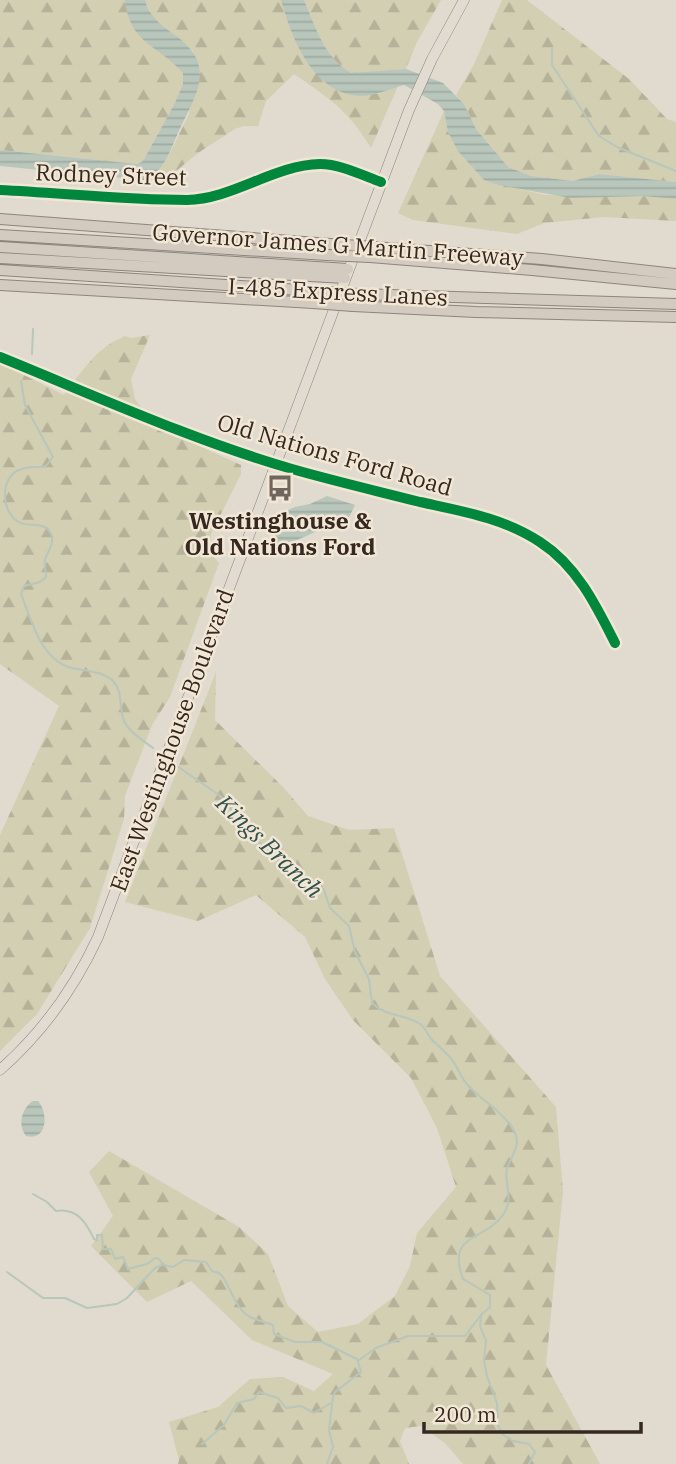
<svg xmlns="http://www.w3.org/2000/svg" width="676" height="1464" font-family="'IBM Plex Serif',serif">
	<defs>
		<pattern id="forest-firs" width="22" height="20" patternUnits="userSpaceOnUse" patternTransform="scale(1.75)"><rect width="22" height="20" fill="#d2cfb2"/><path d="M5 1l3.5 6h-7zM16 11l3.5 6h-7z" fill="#b5b299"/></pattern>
		<pattern id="water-rules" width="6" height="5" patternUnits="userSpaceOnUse" patternTransform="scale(1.75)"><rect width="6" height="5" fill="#b8c6bc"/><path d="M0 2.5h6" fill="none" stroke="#9faaa1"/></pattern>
	</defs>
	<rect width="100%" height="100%" fill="#e1dace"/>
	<path fill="url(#forest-firs)" d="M0,0H125L183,73V84L176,101L143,161L137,164L0,150Z
		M145,0H281L286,17L304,56L378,94L398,86L371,148C348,110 329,98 294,74L266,101L258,126H243L235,129L198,153L175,172L154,176L169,155L189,114L193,51L153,18Z
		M304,0H441L417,42L406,69L351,74C324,57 316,28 304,0Z
		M502,0H527L629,79L667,119L676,122V182L599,174L573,181L531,176L508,167L476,129L464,104L456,95L474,64Z
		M444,111L448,132L484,180L545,195L642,196L676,199V221L604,217L544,223L517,234L413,220L398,213Z
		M150,335L131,379L135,399L155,426L241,465V474L211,534L209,551L219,563L170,697L152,725L125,796L124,819L90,928L37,1014L0,1051V835L59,706L0,664V363L64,395C76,379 93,354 110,344C115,340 119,340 124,336L131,338Z
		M216,672L215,720L283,787L308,816L349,830L394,828L440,976L556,1107L563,1191L546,1365L600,1464H463L445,1443L421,1426L405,1428L400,1441L409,1464H178L179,1460L169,1422L218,1407L250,1379L283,1377L314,1391L333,1374L252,1340L191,1281L147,1302L91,1246L113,1216L89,1172L109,1151L239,1227L268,1254L288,1306L318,1332L358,1324L395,1296L410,1266L417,1233L456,1187L437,1128L411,1078L353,1020L325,979L305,937L256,895L198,921L125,902Z"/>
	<path fill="url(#water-rules)" d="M125,0H145C150,17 159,23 172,33C219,65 196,93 178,133C170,151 164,172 144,180L0,166V150L137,164L143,161L176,101L183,84V73C158,44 130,45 125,0Z
		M281,0H304C316,28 324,57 351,73L406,69L443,83L464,104L476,129L508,167L531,176L573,181L599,174L676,182V199L642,196L571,198L499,185L484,180L458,151L448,132L444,111L438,104L404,85C389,89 376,96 361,96C313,94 292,39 281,0Z
		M327,496L355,505L349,517L288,544L276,543L274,538L283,512L295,507L310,504Z
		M33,1101H38C49,1113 47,1142 26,1136C17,1125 22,1108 33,1101Z"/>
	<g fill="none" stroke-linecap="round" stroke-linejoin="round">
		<path stroke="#b8c6bc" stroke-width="2" d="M552,49V65L599,136L617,147L676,171
			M32,354L33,329
			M21,381L25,405L53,457L46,466C37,468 28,466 19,470C0,478 1,510 17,521C27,529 44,519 51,534C55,544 47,552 45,560C44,566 46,571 46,577L40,582L24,586L21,594C31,619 41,661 72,668C85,671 103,671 113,681C124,692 118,710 125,723C131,734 144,741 153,748
			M177,766L219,795L257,840L293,874L317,883L324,890L330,908L349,926L355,952L369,979L372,1003C388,1018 404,1013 420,1024C426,1028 428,1036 433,1041C440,1047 447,1053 452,1060C458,1067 460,1076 466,1083C481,1101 504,1111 515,1133C521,1145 511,1157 507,1168C503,1181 515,1198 503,1215C483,1242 446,1233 463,1279L490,1295V1307L481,1315L465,1336H408L376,1348L359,1360
			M33,1194L47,1202L56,1211C77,1208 86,1222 94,1239L97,1240V1235H102L103,1249H111L115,1259L123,1257L128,1269L147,1264L155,1258L159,1259L163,1265L173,1267L184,1260L206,1262L212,1271L219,1273L223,1277C231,1290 237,1310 250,1317C258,1321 266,1322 273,1325L274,1334L295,1342H322L357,1359L361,1372L335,1392L333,1397L329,1430L333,1447L327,1464
			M7,1272L43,1298H65L87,1308L117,1304L127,1298L155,1268L162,1265
			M481,1316L480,1326L486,1341L484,1360L487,1376L497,1403L498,1425L502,1434L513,1441L529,1444L535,1452L529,1464
			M202,1444L224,1425L237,1403L254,1399L259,1392L278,1398L286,1408L301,1406L314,1413L331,1403"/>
		<g stroke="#a7a097" stroke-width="9">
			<path id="minor" d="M0,190C62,193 125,200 187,200C233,199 274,165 320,164C340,164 362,175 381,182
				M0,357C96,396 192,440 292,469C334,481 377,491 420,502C461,511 504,518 540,542C577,566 596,605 615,643"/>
		</g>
		<g stroke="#8c857e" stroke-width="11">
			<path id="major" d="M0,1070C43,1032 74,989 98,937L409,110L432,59L464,0"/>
		</g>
		<g stroke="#8c857e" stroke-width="12">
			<path id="highway" d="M0,219L331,244
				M0,235L327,255
				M0,247L348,269
				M374,247L542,259L676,274
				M370,257L532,270L676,284
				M0,258L345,278
				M0,270L315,291
				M0,285L313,303
				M358,294L676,304
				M353,306L476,312L676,317"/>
		</g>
		<use href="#minor" stroke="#eae6df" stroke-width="7"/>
		<use href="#major" stroke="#e1dbd1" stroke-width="10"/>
		<use href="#highway" stroke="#d4cbc0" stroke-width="10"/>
		<g stroke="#8c857e" stroke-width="12" stroke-linecap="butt">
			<path id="highway-bridge" d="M331,244L374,247
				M327,255L370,257
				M315,291L358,294
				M313,303L353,306"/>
		</g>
		<use href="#highway-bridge" stroke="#d4cbc0" stroke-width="10"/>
		<g stroke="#f2e7d5" stroke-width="15">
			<path id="cycleway" d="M0,190C62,193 125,200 187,200C233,199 274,165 320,164C340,164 362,175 381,182
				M0,357C96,396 192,440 292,469C334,481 377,491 420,502C461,511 504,518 540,542C577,566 596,605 615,643"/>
		</g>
		<use href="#cycleway" stroke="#00873e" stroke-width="10"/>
	</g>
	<defs>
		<g id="bus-bare" transform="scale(2.1)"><path d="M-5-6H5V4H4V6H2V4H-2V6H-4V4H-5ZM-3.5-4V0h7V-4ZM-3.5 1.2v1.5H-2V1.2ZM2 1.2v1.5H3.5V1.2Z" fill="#71665d" stroke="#f2e7d5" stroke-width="2.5" paint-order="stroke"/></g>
	</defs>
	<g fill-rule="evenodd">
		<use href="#bus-bare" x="280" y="488"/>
	</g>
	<g text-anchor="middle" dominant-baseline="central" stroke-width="5" stroke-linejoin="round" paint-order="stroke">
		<g font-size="23" fill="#352820" stroke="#f2e7d5">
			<text transform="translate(111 174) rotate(2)">Rodney Street</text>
			<text transform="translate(338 244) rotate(4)">Governor James G Martin Freeway</text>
			<text transform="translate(338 291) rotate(3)">I-485 Express Lanes</text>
			<text transform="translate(335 454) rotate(16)">Old Nations Ford Road</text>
			<text transform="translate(171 740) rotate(-70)">East Westinghouse Boulevard</text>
		</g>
		<g font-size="23" font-weight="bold" fill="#352820" stroke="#f2e7d5">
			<text x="280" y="520">Westinghouse &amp;<tspan x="280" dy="26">Old Nations Ford</tspan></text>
		</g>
		<g font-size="24" font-style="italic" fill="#31534d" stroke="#f2e7d5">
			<text transform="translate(270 846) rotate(44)">Kings Branch</text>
		</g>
	</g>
	<path d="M424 1422v10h217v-10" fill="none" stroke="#352820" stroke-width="3.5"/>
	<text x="434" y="1422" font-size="21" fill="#352820" stroke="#f2e7d5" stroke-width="5" paint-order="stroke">200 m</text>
</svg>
